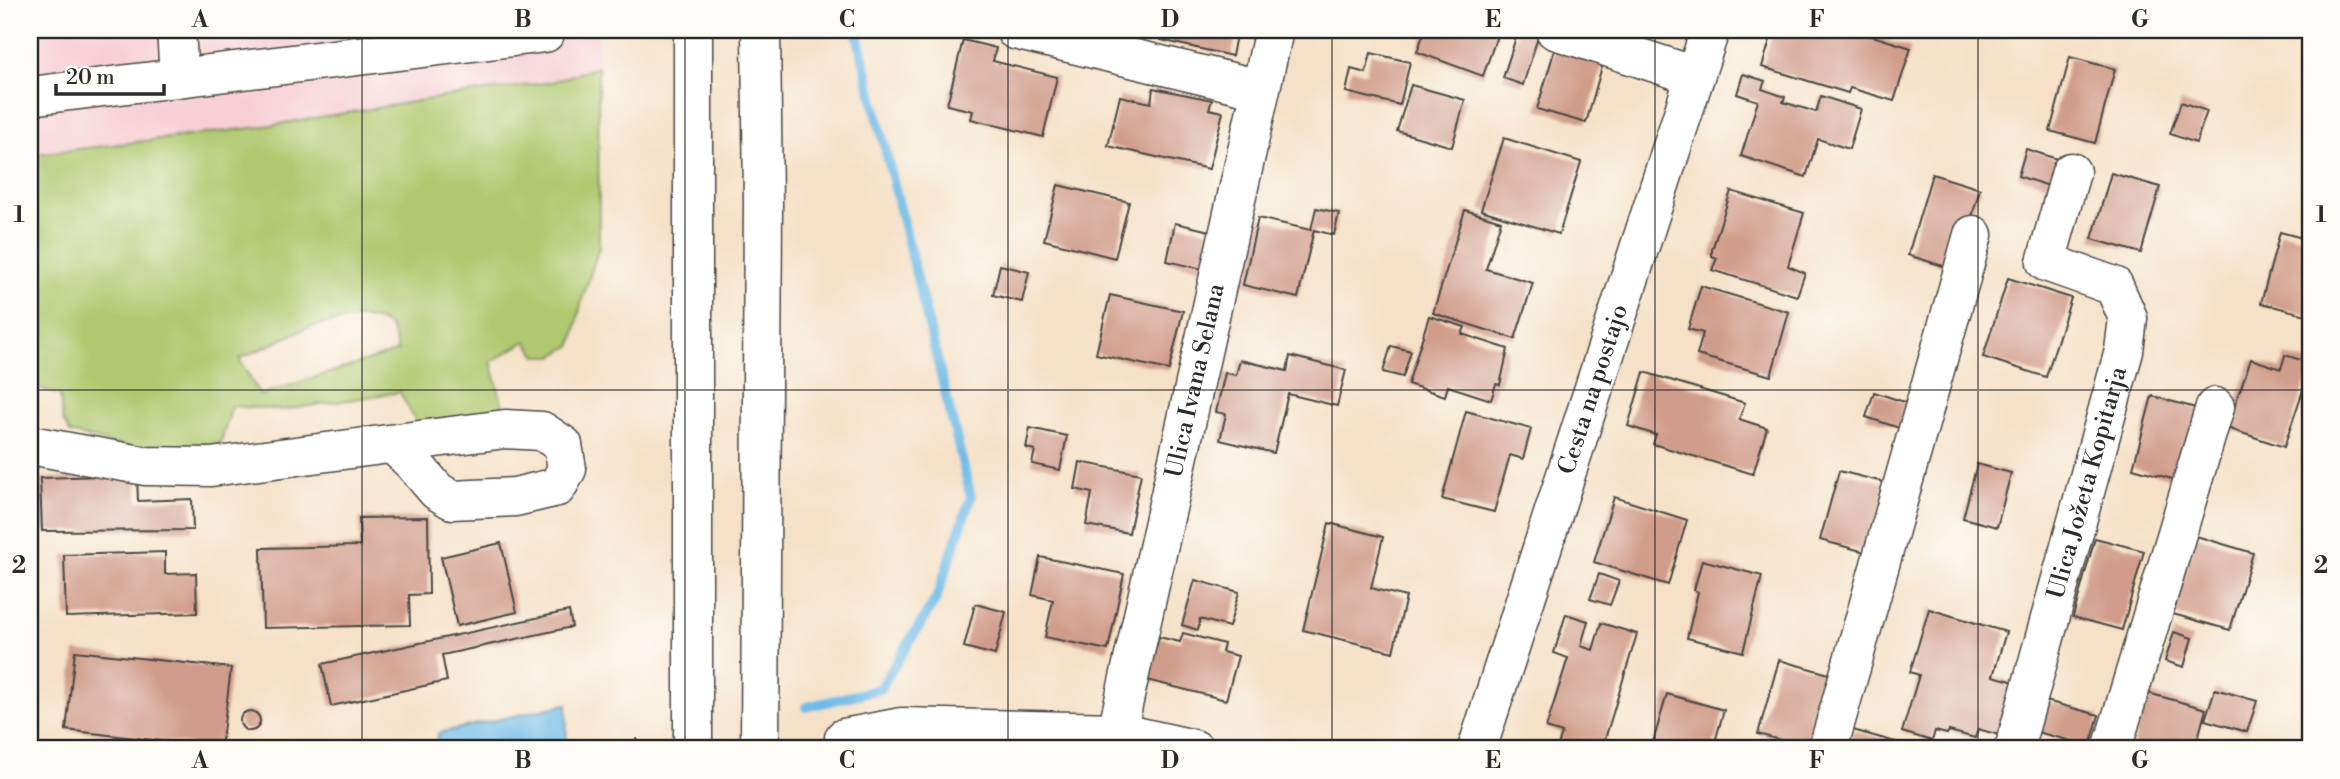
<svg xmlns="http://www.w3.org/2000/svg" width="2340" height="779" font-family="'Libre Bodoni',serif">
	<rect width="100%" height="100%" fill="#fdfcf7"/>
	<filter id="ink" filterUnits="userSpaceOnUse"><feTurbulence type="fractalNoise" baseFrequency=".0143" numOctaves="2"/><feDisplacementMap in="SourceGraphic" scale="14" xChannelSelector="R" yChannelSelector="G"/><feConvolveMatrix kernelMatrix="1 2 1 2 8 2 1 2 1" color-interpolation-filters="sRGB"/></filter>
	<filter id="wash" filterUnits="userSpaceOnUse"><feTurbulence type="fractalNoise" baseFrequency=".00686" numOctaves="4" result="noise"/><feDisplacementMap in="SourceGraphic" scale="28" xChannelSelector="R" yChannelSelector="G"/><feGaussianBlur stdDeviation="1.57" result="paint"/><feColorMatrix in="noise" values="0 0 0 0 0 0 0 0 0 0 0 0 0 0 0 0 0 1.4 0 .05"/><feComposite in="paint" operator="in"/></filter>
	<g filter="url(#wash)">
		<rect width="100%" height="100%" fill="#f5e1c7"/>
		<path fill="#f7cfd4" d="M30,30H598V67L551,82L260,127L30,155Z"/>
		<path fill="#b0c96f" stroke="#6e7a4d" stroke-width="2" fill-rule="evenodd" d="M598,67L599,247L582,300L572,345L553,356H537L526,341L491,362L504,410L417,424L400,392L283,410L232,406L221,442L196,454L165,456L70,433L63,421L60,395L30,385V155L260,127L437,98L551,82ZM361,317L379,321L391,328L398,351L260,395L239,359L309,327Z"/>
		<path fill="#6cbae6" stroke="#4c7288" stroke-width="2" d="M567,704L566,749H436L438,733Z"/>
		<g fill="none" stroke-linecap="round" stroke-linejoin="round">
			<path stroke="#6cbae6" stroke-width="10" d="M806,707L880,689L936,599L971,497L856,30"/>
		</g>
		<g id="blocks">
			<path fill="#d19d8b" d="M1164,30H1237L1232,56L1161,40Z
				M1425,30H1499L1483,76L1417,52Z
				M1773,30H1864L1868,31L1866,34L1911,48L1894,101L1850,88L1848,93L1762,67Z
				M1518,31L1538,37L1523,85L1503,78Z
				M963,40L996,48L993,61L1057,77L1043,137L971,119L973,111L947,105Z
				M1557,42L1605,56L1586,123L1537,109Z
				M1371,53L1410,62L1400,105L1346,92L1351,69L1366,73Z
				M2070,57L2115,69L2095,143L2050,131Z
				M1743,74L1765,81L1762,89L1785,97L1783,102L1816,112L1821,96L1861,109L1849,149L1818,139L1806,177L1741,156L1758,101L1737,94Z
				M1411,85L1465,100L1452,147L1397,131Z
				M1153,88L1212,100L1209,109L1223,112L1209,169L1108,146L1120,96L1151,103Z
				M2181,102L2207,111L2196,143L2170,134Z
				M1504,138L1581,162L1559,234L1481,210Z
				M2026,149L2057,159L2049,186L2018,176Z
				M2111,173L2160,187L2141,253L2092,239Z
				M1932,174L1980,189L1956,270L1908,255Z
				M1058,185L1129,202L1115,258L1044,240Z
				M1731,191L1804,213L1788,266L1805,273L1797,296L1712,270L1717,258L1712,256V250Z
				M1316,208L1339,213L1334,235L1314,230L1298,298L1243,285L1258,218L1311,230Z
				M1465,210L1501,221L1486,269L1533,283L1515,339L1433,313Z
				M1175,223L1210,231L1202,269L1167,261Z
				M2280,232L2310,240V316L2261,303Z
				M1000,265L1029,272L1022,302L993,295Z
				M2008,278L2071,298L2046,377L1983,357Z
				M1701,286L1789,312L1771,376L1697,355L1703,333L1688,329Z
				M1110,295L1183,311L1169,370L1096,354Z
				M1429,316L1465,327L1462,334L1508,349L1500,385L1496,384L1491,400L1448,386L1445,396L1408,384Z
				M1391,346L1411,351L1403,377L1383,372Z
				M2285,355L2310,363V369L2284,447L2227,428L2251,359L2281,369Z
				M1290,356L1346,370L1337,406L1288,394L1274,453L1220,440L1226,414L1216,412L1225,373L1236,375L1240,360L1287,371Z
				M1644,372L1745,403L1739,419L1767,428L1753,474L1653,444L1656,435L1628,426Z
				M1874,392L1907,403L1899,428L1866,417Z
				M2152,396L2203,410L2183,482L2133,468Z
				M1466,411L1531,429L1523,459L1510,455L1494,512L1442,499Z
				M1030,428L1067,436L1060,470L1032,464L1035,450L1026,448Z
				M1080,462L1141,474L1129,533L1086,525L1092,493L1075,489Z
				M1977,464L2011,473L1997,527L1963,518Z
				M1839,471L1887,483L1869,553L1820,540Z
				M137,475L138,501L192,499L193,530L42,531L40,478Z
				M1614,497L1687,520L1668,585L1594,562Z
				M428,517L429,594L409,595L410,625L263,628L261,548L360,546L359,518Z
				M1329,523L1383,537L1371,588L1406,597L1393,652L1303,630Z
				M2196,536L2253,553L2230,630L2173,614Z
				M2095,538L2144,551L2122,630L2073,617Z
				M501,543L517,612L457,626L441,557Z
				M165,552V574L196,573L197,613L66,617L64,555Z
				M1040,557L1124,574L1108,650L1045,637L1053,600L1032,595Z
				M1702,560L1762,576L1743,652L1687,638L1698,592L1694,590Z
				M1599,574L1619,581L1610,605L1590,599Z
				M1195,580L1239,592L1229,627L1200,619L1198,630L1182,625Z
				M975,604L1006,612L995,655L964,647Z
				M1929,609L2006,632L1993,676L2026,685L2010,738L1978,729L1975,738L1949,731L1947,734L1935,731L1932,741L1902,732L1919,675L1910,672Z
				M569,611L572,627L442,655L447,681L331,706L322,664Z
				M1566,614L1588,621L1581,646L1593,650L1601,623L1637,634L1602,749H1557L1562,733L1546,728L1568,658L1554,653Z
				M2174,632L2192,638L2184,667L2165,661Z
				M1183,633L1224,644L1222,652L1238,656L1226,700L1147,680L1159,637L1180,642Z
				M75,651L231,668L221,748L66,730Z
				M1779,660L1836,676L1813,749L1758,734Z
				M2215,689L2257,701L2247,732L2205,720Z
				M2148,693L2206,709L2195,749H2132Z
				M1667,694L1724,710L1713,749H1651Z
				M2046,701L2099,715L2090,746L2037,732Z
				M240 721a10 10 0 1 1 20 0a10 10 0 1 1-20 0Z
				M1853,730L1906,745L1905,749H1848Z"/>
		</g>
	</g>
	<g filter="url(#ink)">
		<use href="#blocks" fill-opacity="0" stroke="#494642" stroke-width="2"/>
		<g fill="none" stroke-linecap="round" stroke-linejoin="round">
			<g stroke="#494642" stroke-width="41">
				<g id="minor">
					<path d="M176,30L179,77"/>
					<path d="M1015,30L1260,89"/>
					<path d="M1555,30L1695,76"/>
					<path d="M30,96L545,33L544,30"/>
					<path d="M30,445L146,466L211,467L505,429L542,431L563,445L567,469L557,487L515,497L452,500L437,491L413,463L393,444"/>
					<path id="s1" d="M1117,732L1274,30"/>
					<path d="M844,738L902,727L1117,732L1194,749"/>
					<path id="s2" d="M1477,749L1710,30"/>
					<path d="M1828,749L1973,235"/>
					<path id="s3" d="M2014,749L2124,351L2128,318L2114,286L2046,262L2071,172"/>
					<path d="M2112,749L2215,407"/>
				</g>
			</g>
			<g stroke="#494642" stroke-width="41">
				<path id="highway" d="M693,30V749
					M760,749L763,204L761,30"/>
			</g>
			<path stroke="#494642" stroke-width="4.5" stroke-dasharray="5 5" stroke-linecap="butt" d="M630,749L638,739"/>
			<use href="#minor" stroke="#fff" stroke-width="38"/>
			<use href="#highway" stroke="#fff" stroke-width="38"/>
		</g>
	</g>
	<path fill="none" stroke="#2b2b2b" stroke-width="2" stroke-opacity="0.55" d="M362,30V749M685,30V749M1008,30V749M1332,30V749M1655,30V749M1978,30V749M30,390H2310"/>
	<g text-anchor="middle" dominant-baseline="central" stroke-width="5" stroke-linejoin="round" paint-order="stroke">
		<g font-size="24" fill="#2b2b2b" stroke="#fdfcf7">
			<text stroke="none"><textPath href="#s1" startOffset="360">Ulica Ivana Selana</textPath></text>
			<text stroke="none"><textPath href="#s2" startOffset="378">Cesta na postajo</textPath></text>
			<text stroke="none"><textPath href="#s3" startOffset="276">Ulica Jožeta Kopitarja</textPath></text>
		</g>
	</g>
	<rect width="2340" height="779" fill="none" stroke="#fdfcf7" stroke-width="77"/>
	<path d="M56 84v10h108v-10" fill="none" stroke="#2b2b2b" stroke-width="3.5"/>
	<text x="66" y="84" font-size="21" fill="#2b2b2b" stroke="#fdfcf7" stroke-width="5" paint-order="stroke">20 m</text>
	<rect x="38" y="38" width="2264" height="702" fill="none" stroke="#2b2b2b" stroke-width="2.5"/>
	<g font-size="23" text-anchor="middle" font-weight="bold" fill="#2b2b2b">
		<text x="200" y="27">A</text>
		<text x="523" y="27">B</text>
		<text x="847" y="27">C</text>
		<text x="1170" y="27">D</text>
		<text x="1493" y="27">E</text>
		<text x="1817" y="27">F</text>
		<text x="2140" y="27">G</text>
		<text x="19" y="222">1</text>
		<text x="2321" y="222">1</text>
		<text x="19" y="573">2</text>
		<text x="2321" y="573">2</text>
		<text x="200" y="768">A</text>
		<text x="523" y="768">B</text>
		<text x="847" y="768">C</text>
		<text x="1170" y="768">D</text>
		<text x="1493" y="768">E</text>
		<text x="1817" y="768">F</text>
		<text x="2140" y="768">G</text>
	</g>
</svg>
